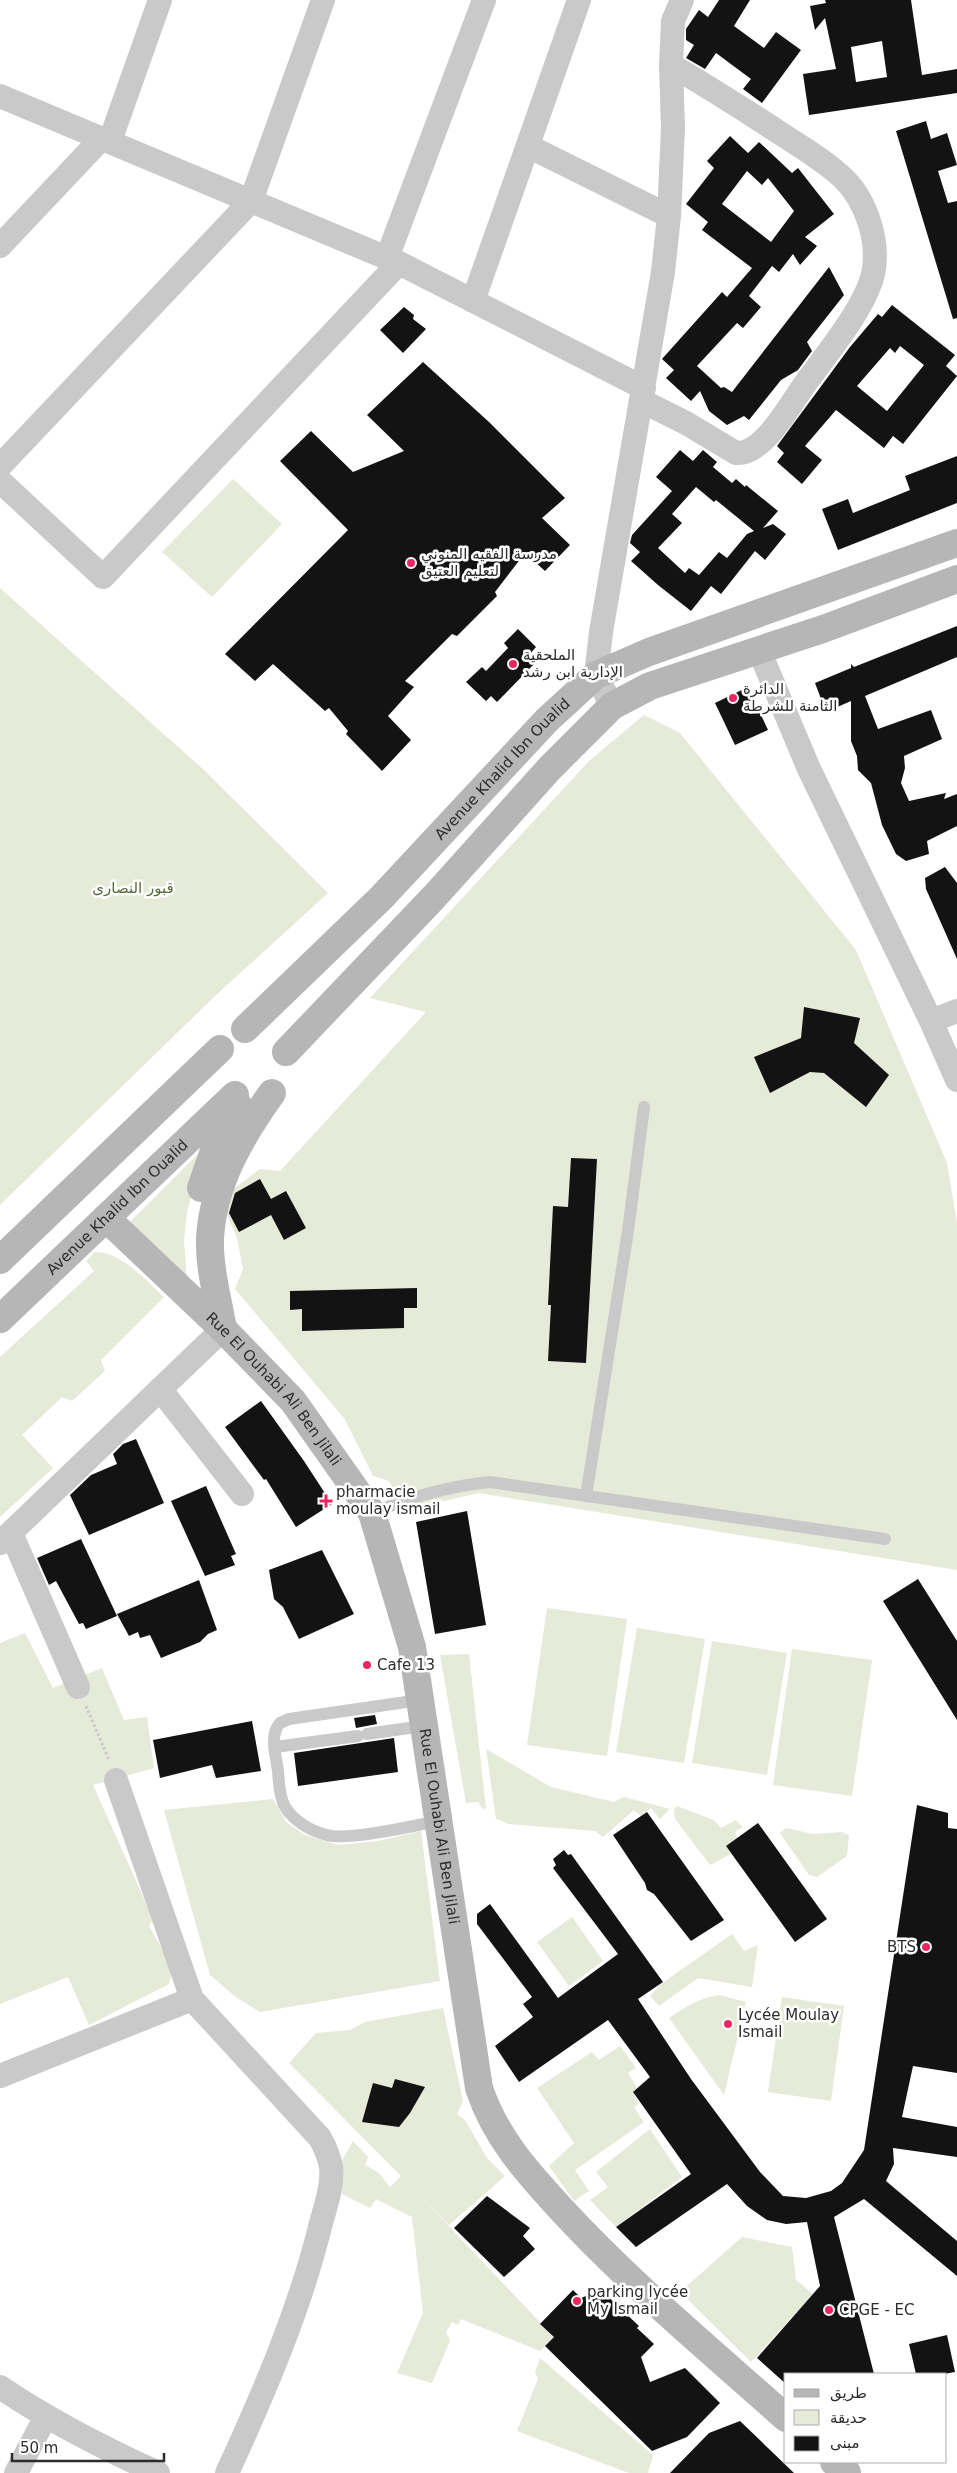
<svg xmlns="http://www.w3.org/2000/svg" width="957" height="2473" font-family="'DejaVu Sans','Noto Naskh Arabic',sans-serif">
	<rect width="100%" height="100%" fill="#fff"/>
	<path fill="#e6ead8" d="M233,479L282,524L212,597L162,552Z
		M0,588L204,770L328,893L214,997L0,1205Z
		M644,715L680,733L856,950L947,1163L957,1223V1570L479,1493L405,1510L389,1481L373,1476L344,1418L235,1289L243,1269L237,1238L220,1199L260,1169L280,1171L426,1012L370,998L589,761Z
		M204,1148L187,1212L184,1241L187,1280L128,1224Z
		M95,1252C121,1251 146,1281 164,1297L101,1360L105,1371L72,1401L62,1397L22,1435L53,1468L0,1517V1357L94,1271L86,1261Z
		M547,1608L627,1619L607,1756L527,1745Z
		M637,1628L705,1639L684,1763L616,1752Z
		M25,1633L53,1688L102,1668L124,1720L147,1717L154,1768L93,1785L153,1919L149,1926L173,1968L169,1984L89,2025L68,1977L0,2004V1643Z
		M712,1641L787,1653L767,1775L692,1763Z
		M792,1649L872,1660L852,1796L773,1785Z
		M469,1654L486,1809L482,1808L478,1802L466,1803L440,1655Z
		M486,1749L551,1787L614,1802L624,1797L670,1809L660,1819L651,1808L641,1816L634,1810L603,1837L595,1831L509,1824L496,1819Z
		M273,1799L287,1823L305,1835L338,1845L378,1841L421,1831L440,1981L260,2012L237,1998L210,1975L164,1810Z
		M677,1806L714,1820L721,1828L736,1820L743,1827L735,1832L737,1838L726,1846L731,1854L710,1865L675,1819L674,1809Z
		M786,1828L813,1834L841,1832L849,1835L847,1856L817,1877L809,1875L780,1833Z
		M572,1917L603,1961L569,1986L537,1942Z
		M732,1934L744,1951L758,1945L752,1987L698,1978L659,2006L650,1996L661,1984Z
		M719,1995L746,2002L724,2095L669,2018C685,2007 699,1998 719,1995Z
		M782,1997L844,2006L831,2101L768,2092Z
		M443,2008L463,2101L457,2114L465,2120L487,2158L505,2176L449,2225L424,2200L554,2337L540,2351L461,2319L458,2325L452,2322L446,2332L450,2341L432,2383L397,2373L423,2313L412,2217L376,2199L370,2208L342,2194L341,2162L353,2141L368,2157L365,2165L379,2173L390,2187L401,2176L289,2063L316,2033L350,2030L365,2022Z
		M620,2046L636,2068L628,2073L637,2088L633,2092L639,2104L634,2107L644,2122L575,2170L589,2191L574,2201L549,2166L574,2143L537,2088L592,2052L599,2060Z
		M650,2129L682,2177L616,2227L590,2200L608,2187L596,2172Z
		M742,2237L792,2247L796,2280L813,2294L751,2362L680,2292Z
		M540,2358L653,2455L648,2473H629L517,2431L538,2379L535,2373Z"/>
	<path fill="#131313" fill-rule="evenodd" d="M719,0H750L734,26L764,48L776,32L801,50L762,103L743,89L751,79L716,53L705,69L686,58L694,45L686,40V29L699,10L708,17Z
		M825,0H911L922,75L957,69V93L809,115L803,74L836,69L825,18L815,30L810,6L826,3ZM882,41L887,77L856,82L851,47Z
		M926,121L931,139L947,133L957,165L938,171L948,203L957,201V318L953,319L896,131Z
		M730,136L748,153L759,142L792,173L798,168L834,214L805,237L817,246L800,265L793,254L779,272L772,266L749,296L761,307L743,328L737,323L697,366L721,388L724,387L732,392L829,267L844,295L807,342L812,351L798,370L781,380L749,420L744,416L727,425L709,411L700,391L691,401L666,378L674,370L662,359L722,292L727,297L752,268L702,230L708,222L686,204L714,168L707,161ZM747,171L762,185L768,178L794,211L771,242L722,204Z
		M892,305L955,355L946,366L957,376L903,444L893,436L884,448L836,410L805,446L822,460L802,484L777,462L784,453L777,446L850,347L878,314L882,317ZM900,346L924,365L887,411L857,386L890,348L895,353Z
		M404,307L414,315L413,319L426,329L403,353L380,330Z
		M423,362L489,422L565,498L542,518L570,545L545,571L525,553L495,592L497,596L457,636L452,634L405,681L414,687L388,716L411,740L382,771L346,734L348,731L329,708L325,711L273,664L255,681L225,654L348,530L280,461L311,431L353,472L404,451L367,415Z
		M680,450L693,461L703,450L717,462L713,467L732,483L736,479L745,487L746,485L778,511L763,528L773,524L786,534L765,560L755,551L721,594L711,586L691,611L658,585L631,561L640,552L630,543L632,535L672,491L656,477ZM696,487L714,502L716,500L754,531L747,534L727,558L719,552L699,575L689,568L685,573L658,548L682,523L672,514Z
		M957,456V503L838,550L822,509L848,499L853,513L910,490L905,476Z
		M957,626V657L865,696L878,729L931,710L942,739L904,756L905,768L901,783L909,801L946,793L944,799L957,794V826L927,841L929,854L906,861L896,854L882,825L871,783L858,770L857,756L851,741V701L826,712L815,683L851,668V664L854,667Z
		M518,629L536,647L529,655L536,662L497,702L491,696L486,701L466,682L482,667L486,671L508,648L504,643Z
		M748,687L768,730L735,745L715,703Z
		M945,867L957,883V959L926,889L925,878Z
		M804,1007L860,1018L854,1043L889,1075L866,1107L824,1073L810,1072L770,1093L754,1057L801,1038Z
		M571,1158L597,1159L586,1363L548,1361L551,1305H548L553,1206L568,1207Z
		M260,1179L271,1199L286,1191L306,1228L284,1240L271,1215L239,1232L229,1213L235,1193Z
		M417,1288V1308H404V1328L302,1331V1309L290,1310V1291Z
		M261,1401L304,1461L332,1504L296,1527L266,1479L264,1480L225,1427Z
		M136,1439L164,1503L89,1535L70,1495L91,1475L117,1464L113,1454L123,1444Z
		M206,1486L236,1554L231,1556L235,1565L205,1576L171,1501Z
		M467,1511L486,1625L435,1634L416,1522Z
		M81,1539L117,1616L86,1629L83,1623L79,1624L56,1581L49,1585L37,1558Z
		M322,1550L354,1614L299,1639L283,1607L274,1599L269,1570Z
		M918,1579L957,1641V1720L883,1601Z
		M199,1580L217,1630L208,1634L200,1642L161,1658L150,1635L140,1638L138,1632L129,1636L117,1614Z
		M375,1715L377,1724L356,1728L354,1718Z
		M252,1721L261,1771L216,1778L212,1765L160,1778L153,1740Z
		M394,1738L398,1772L298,1786L294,1753Z
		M917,1805L948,1813V1828L957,1829V2073L913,2066L902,2117L957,2127V2157L893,2148L894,2164L886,2181L957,2241V2276L864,2199L834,2217L874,2374H786V2384L757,2358L820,2286L807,2222L786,2224L767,2220L747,2206L727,2184L636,2247L616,2227L691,2174L633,2092L650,2077L608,2020L519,2082L495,2046L533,2017L523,2004L532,1997L477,1924V1914L490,1904L558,1998L618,1954L553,1868L556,1865L553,1859L564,1850L568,1855L571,1854L663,1982L638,1999L691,2079L760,2172L783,2196L806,2198L831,2191L842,2183L864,2150Z
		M647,1812L724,1920L691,1941L654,1894L647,1890L645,1883L613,1835Z
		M758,1823L827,1919L795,1942L726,1846Z
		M395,2079L425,2087L410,2113L399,2127L362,2122L373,2083L392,2088Z
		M487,2196L530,2228L523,2236L535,2249L504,2277L454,2228Z
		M573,2290L581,2298L601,2290L639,2326L637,2328L654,2344L641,2357L650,2382L685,2368L720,2403L687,2437L652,2451L545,2346L554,2337L540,2324Z
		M947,2335L955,2372L944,2374H916L909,2344Z
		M740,2421L794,2473H670L709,2433Z"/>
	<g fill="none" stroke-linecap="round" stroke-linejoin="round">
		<path stroke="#c9c9c9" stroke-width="3" stroke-dasharray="2.5 2.5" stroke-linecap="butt" d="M86,1706L109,1760"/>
		<path stroke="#c9c9c9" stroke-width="12" d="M586,1496L628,1231L644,1107
			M372,1513C411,1497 448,1486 490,1482L885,1539
			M420,1700L289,1719L280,1723C269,1735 276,1756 278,1771C279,1782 279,1795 284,1805C292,1820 310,1831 327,1835C347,1841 414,1826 437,1821
			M367,1734L423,1726
			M275,1747L358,1736"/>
		<path stroke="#c9c9c9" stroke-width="24" d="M0,96L399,263L644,388
			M110,141L160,0
			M528,146L669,216
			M0,246L102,138
			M387,258L484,0
			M473,301L579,0
			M642,401L686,423L736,453C764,455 790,404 805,384C826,355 865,308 873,274C880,244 867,202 845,180C828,163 806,150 786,137C748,112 710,88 671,65
			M0,466L251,201L323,0
			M0,481L103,577L399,263
			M759,650L809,769L931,1021L957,1080
			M612,706L596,675L601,632L663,272L669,216L673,128L671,65L673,21L682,0
			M931,1021L957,1011
			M160,1389L242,1494
			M11,1533L78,1687
			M0,1543L223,1329
			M116,1780L192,1999
			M0,2076L192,1999L320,2138C325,2147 329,2156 331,2167C333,2185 326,2205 321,2223C300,2309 264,2393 227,2473
			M0,2387C50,2421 103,2448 158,2473
			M16,2473L45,2418"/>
		<g stroke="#b6b6b6" stroke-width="28">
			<path id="s1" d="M245,1029L381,898L547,720L596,675L649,652L957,543"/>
			<path d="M286,1052L434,897L550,768L612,706L650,686L823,629L957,579"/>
			<path d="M201,1188L218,1139L238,1105"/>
			<path id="s2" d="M106,1218L223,1329L293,1401L372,1513L412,1647L479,2088C495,2137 527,2172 561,2209C630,2284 710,2350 786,2418"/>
			<path d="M0,1260L220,1049"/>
			<path id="s3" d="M0,1319L235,1095"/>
			<path d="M223,1329C218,1300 209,1268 210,1238C213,1184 241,1136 272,1093"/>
			<path d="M834,2462L847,2473"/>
		</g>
	</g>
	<g fill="#ea2660" stroke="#fff" stroke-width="2">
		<circle cx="411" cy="563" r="5"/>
		<circle cx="513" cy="664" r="5"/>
		<circle cx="733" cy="698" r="5"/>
		<path d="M323.5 1493.5h5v5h5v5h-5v5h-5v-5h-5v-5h5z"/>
		<circle cx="367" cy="1665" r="5"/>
		<circle cx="926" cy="1947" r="5"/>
		<circle cx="728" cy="2024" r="5"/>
		<circle cx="577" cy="2301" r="5"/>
		<circle cx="829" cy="2310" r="5"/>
	</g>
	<g text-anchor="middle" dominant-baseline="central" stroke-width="5" stroke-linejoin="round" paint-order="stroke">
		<g font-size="15" fill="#2c2c2c" stroke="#fff" text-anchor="start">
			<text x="421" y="554">مدرسة الفقيه المنوني<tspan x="421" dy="17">لتعليم العتيق</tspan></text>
			<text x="523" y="655">الملحقية<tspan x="523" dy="17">الإدارية ابن رشد</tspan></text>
			<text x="743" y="689">الدائرة<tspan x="743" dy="17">الثامنة للشرطة</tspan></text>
			<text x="336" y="1492">pharmacie<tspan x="336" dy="17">moulay ismail</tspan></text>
			<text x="377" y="1665">Cafe 13</text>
			<text x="916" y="1947" text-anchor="end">BTS</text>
			<text x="738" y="2015">Lycée Moulay<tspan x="738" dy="17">Ismail</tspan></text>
			<text x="587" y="2292">parking lycée<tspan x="587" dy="17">My Ismail</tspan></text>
			<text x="839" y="2310">CPGE - EC</text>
		</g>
		<g font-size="15" fill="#2c2c2c" stroke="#fff">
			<text stroke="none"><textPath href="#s1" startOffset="366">Avenue Khalid Ibn Oualid</textPath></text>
			<text stroke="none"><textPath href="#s3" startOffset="162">Avenue Khalid Ibn Oualid</textPath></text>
			<text stroke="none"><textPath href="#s2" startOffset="240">Rue El Ouhabi Ali Ben Jilali</textPath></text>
			<text stroke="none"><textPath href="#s2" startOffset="720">Rue El Ouhabi Ali Ben Jilali</textPath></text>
		</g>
		<g font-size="15" fill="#596838" stroke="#fff">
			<text x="133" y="888">قبور النصارى</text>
		</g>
	</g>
	<rect x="784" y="2373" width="162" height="90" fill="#ffffff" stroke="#ababab"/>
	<rect x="794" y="2389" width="25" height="8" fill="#b6b6b6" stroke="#ababab"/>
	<text x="830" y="2398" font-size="15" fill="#2c2c2c">طريق</text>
	<rect x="794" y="2410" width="25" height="15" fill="#e6ead8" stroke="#ababab"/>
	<text x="830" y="2423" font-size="15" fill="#2c2c2c">حديقة</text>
	<rect x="794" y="2436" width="25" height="15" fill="#131313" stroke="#ababab"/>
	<text x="830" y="2448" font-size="15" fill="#2c2c2c">مبنى</text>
	<path d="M12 2453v8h152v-8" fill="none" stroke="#2c2c2c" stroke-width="2.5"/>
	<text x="20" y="2453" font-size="15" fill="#2c2c2c" stroke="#ffffff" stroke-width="4" paint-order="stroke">50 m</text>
</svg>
